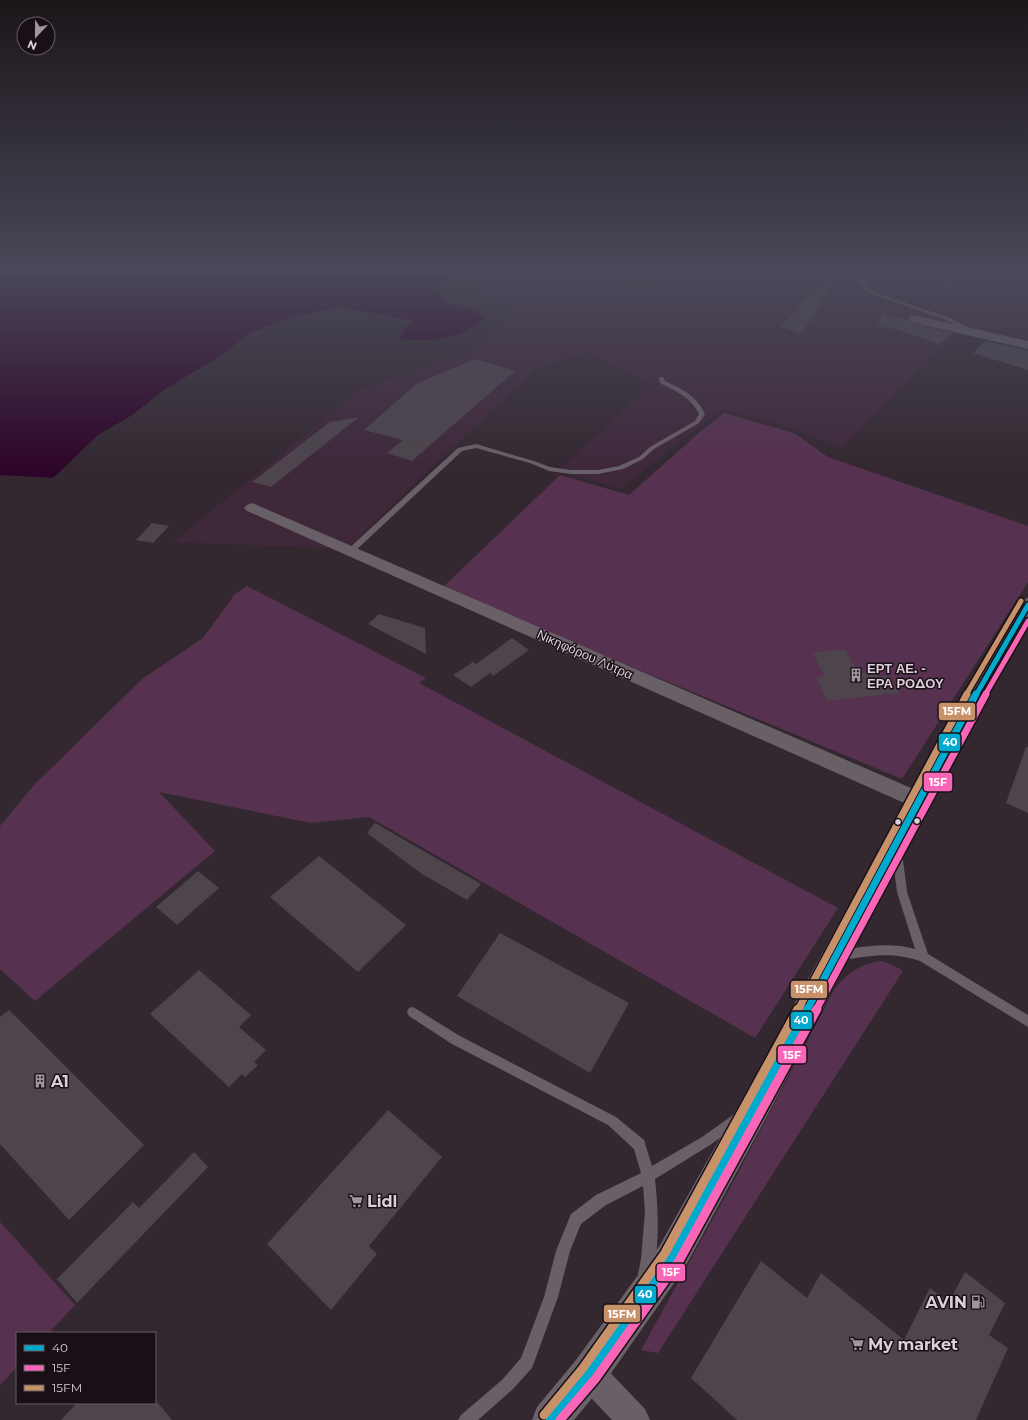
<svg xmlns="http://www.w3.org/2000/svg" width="1028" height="1420" font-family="Montserrat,sans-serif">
	<rect width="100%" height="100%" fill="#332830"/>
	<path fill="#3e283a" d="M500,270H565L636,288L786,275L788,270H1028V340L962,327L842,449L792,428L721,410L620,489L558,471L651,384L586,352L537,368L346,549L173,542L361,389L473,351L515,312L476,296Z"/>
	<path fill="#563150" d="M724,413L794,433L828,457L1028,526V582L902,779L442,588L560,475L629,495L701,431Z
		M247,586L426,678L419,683L838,908L755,1038L369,817L311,823L159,792L215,851L35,1001L0,969V826L34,785L142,679L203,638L235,594Z
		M882,961L893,965L903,971L658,1353L641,1350L731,1186L835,988C848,973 861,963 882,961Z
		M0,1222L75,1305L49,1333H17V1367L0,1385Z"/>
	<path fill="#2e052a" d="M0,270H460L438,288L448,303L475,311L484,319C456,342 433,341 398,339L411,320L339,307L296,316L250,333L220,356L164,390L132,415L98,435L53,478L0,475Z"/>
	<path fill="#4d444c" d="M836,270H841L804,330L800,333L778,326L792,316L800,302Z
		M930,270H944L956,274L954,292Z
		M882,313L907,320L910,323L952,333L939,344L893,328L891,329L876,325L879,323Z
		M985,341L1028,350V370L973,353Z
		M475,359L515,371L412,461L387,453L403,440L364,430L416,384Z
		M359,417L271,487L252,482L330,422Z
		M152,523L169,526L153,543L136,540Z
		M379,614L425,628L426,654L368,624Z
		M512,638L529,650L493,676L490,673L471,687L453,675L473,662L476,664Z
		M845,649L859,674L875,670L879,677L889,676L900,693L827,701L816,677L825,676L812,653Z
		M1026,747H1028V813L1006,803Z
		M375,823L481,884L467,900L422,874L367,833Z
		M319,856L406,925L358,972L270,897Z
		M198,871L219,888L177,925L156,907Z
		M500,933L629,1003L590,1073L457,996Z
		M199,970L251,1015L239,1027L266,1050L254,1062L258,1065L245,1077L242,1074L229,1087L150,1014Z
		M9,1010L144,1145L69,1220L0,1144V1017Z
		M388,1110L442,1157L369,1246L377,1254L331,1310L267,1244Z
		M194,1152L208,1167L77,1303L57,1279L133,1202L139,1208Z
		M761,1261L807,1298L821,1273L904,1340L930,1288L949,1302L965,1272L1005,1303L989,1335L1008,1348L976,1420H737L691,1378Z
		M77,1403H158L172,1420H61Z"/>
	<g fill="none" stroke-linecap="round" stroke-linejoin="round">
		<path fill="#695f66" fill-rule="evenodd" d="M844,270H850L864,281L875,270H880L867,284L868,288L878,293L950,318L978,332L973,333L946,320L874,295L864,290L862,285Z
			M659,377H663L665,381C682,389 697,396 705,414L699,423L654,449L643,459L623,469L598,474H571L549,471L530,463L476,448L462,451L353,553H347L346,551L458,448L476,444L534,461L550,467L571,470H598L619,466L639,457L650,447L695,421L699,414C691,397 675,391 660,383Z
			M897,848L901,849L902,852L907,892L928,954L1028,1015V1027L920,961C889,951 872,956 841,960L837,959L835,955L837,951L841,950C867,946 890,942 915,949L897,892L892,852L893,849Z
			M413,1007L460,1036L616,1117L644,1140L652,1166L702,1137L733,1115L737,1113L741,1115L743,1119L741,1123L710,1145L655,1179C658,1208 661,1252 650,1279L645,1281L640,1279L638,1274L641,1259L645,1212L643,1186L606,1205L581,1224L570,1251L558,1297L532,1368L512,1390L478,1420H458L461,1415L502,1380L521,1358L544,1297L556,1251L571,1214L596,1195L641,1173L634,1149L608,1125L452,1044L409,1016L407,1012L409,1008Z"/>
		<path fill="#695f66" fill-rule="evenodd" d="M914,315L1028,341V349L910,322L908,319L910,316Z
			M252,503L925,794L928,800L925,806L918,808L911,806L247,511L244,508L247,505Z
			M589,1357L600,1362L645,1409L650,1420H612L578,1384L573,1373L578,1362Z"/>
		<path fill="#6b6169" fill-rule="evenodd" d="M1028,598V622L976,714L768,1114L684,1269L602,1386L574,1420H532L537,1407L576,1360L660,1245L746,1092L954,714L1021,600Z"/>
		<g stroke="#191017" stroke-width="8">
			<path id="bus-1-far2" d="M976,695L1028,605"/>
		</g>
		<g stroke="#191017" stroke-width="10">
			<path id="bus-1-far1" d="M807,1010L976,694"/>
		</g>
		<g stroke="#191017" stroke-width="12">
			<path id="bus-1" d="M550,1420L589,1373L672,1257L807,1009"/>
		</g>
		<g stroke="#191017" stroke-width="8">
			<path id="bus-2-far2" d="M985,695L1028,621"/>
		</g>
		<g stroke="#191017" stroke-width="10">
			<path id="bus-2-far1" d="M816,1010L986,694"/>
		</g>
		<g stroke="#191017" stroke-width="12">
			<path id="bus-2" d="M560,1420L596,1378L679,1261L817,1009"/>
		</g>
		<g stroke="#191017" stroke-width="8">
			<path id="bus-3-far2" d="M966,695L1021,601"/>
		</g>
		<g stroke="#191017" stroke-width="10">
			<path id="bus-3-far1" d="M798,1010L967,694"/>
		</g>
		<g stroke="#191017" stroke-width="12">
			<path id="bus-3" d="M544,1415L583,1368L665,1253L798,1009"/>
		</g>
		<use href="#bus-1-far2" stroke="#00a9ce" stroke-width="5"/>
		<use href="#bus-1-far1" stroke="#00a9ce" stroke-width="7"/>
		<use href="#bus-1" stroke="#00a9ce" stroke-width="9"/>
		<use href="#bus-2-far2" stroke="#fa66b7" stroke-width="5"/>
		<use href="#bus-2-far1" stroke="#fa66b7" stroke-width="7"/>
		<use href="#bus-2" stroke="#fa66b7" stroke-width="9"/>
		<use href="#bus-3-far2" stroke="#c7916a" stroke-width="5"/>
		<use href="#bus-3-far1" stroke="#c7916a" stroke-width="7"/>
		<use href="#bus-3" stroke="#c7916a" stroke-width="9"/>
	</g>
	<linearGradient id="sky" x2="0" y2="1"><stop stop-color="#1c161a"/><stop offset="0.58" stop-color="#4a4859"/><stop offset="1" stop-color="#4a4859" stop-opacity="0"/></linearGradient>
	<rect width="1028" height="469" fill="url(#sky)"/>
	<defs>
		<g id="building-bare" transform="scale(1.08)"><path d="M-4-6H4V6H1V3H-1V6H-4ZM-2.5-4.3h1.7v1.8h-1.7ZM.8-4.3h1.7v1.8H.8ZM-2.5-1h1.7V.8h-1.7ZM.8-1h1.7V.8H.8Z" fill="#a1959e" stroke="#191017" stroke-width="2.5" paint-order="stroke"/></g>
		<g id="supermarket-bare" transform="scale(1.08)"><path d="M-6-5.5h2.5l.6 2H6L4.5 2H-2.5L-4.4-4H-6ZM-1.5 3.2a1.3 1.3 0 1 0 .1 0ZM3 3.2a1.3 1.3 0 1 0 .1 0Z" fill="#a1959e" stroke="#191017" stroke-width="2.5" paint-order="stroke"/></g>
		<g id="fuel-bare" transform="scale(1.08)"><path d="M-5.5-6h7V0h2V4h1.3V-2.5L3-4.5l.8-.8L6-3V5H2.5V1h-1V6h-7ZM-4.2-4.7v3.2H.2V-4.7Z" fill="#a1959e" stroke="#191017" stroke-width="2.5" paint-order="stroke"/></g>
	</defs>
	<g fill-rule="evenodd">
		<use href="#building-bare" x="856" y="675"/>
		<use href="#building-bare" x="40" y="1081"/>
		<use href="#supermarket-bare" x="356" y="1201"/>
		<use href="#fuel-bare" x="978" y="1302"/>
		<use href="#supermarket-bare" x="857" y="1344"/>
	</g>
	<g fill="#dccfd9" stroke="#191017" stroke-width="1.5">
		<circle cx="917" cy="821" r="3.5"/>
		<circle cx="898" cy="822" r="3.5"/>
	</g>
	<g text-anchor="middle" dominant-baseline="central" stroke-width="3" stroke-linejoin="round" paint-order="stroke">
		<g font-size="13" fill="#dccfd9" stroke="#191017">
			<text transform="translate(585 654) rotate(24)">Νικηφόρου Λύτρα</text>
		</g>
		<g font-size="13" font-weight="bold" fill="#dccfd9" stroke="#191017" text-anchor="start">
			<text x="867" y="668">ΕΡΤ ΑΕ. -<tspan x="867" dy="15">ΕΡΑ ΡΟΔΟΥ</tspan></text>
		</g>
		<g font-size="16" font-weight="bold" fill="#dccfd9" stroke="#191017" text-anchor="start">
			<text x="51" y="1081">A1</text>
			<text x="367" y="1201">Lidl</text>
			<text x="967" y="1302" text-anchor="end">AVIN</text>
			<text x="868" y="1344">My market</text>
		</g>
	</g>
	<g stroke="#191017" stroke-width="1.5">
		<rect x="938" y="702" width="38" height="19" rx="4" fill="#c7916a"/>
		<rect x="938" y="733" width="23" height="19" rx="4" fill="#00a9ce"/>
		<rect x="923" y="772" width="30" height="20" rx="4" fill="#fa66b7"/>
		<rect x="790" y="980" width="38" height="19" rx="4" fill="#c7916a"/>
		<rect x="790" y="1011" width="23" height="19" rx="4" fill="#00a9ce"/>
		<rect x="777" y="1045" width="30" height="19" rx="4" fill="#fa66b7"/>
		<rect x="656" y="1263" width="30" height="19" rx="4" fill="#fa66b7"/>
		<rect x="634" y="1285" width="23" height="19" rx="4" fill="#00a9ce"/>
		<rect x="603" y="1304" width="38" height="19" rx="4" fill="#c7916a"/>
	</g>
	<g font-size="11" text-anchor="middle" font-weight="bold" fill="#fff">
		<text x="957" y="715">15FM</text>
		<text x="950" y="746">40</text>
		<text x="938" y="786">15F</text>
		<text x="809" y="993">15FM</text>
		<text x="801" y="1024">40</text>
		<text x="792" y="1059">15F</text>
		<text x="671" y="1276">15F</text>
		<text x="645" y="1298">40</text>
		<text x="622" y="1318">15FM</text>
	</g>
	<rect x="16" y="1332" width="140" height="72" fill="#191017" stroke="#675c65"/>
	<rect x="24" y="1345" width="20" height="6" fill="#00a9ce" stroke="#675c65"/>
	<text x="52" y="1352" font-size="12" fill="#dccfd9">40</text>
	<rect x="24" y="1365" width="20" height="6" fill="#fa66b7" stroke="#675c65"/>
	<text x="52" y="1372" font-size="12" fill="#dccfd9">15F</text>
	<rect x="24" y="1385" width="20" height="6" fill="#c7916a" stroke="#675c65"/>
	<text x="52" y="1392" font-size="12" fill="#dccfd9">15FM</text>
	<g transform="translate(36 36) rotate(202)"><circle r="19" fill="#191017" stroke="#675c65"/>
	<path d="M0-3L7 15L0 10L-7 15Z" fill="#a1959e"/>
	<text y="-6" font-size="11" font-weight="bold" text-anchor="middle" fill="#dccfd9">N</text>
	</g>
</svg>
